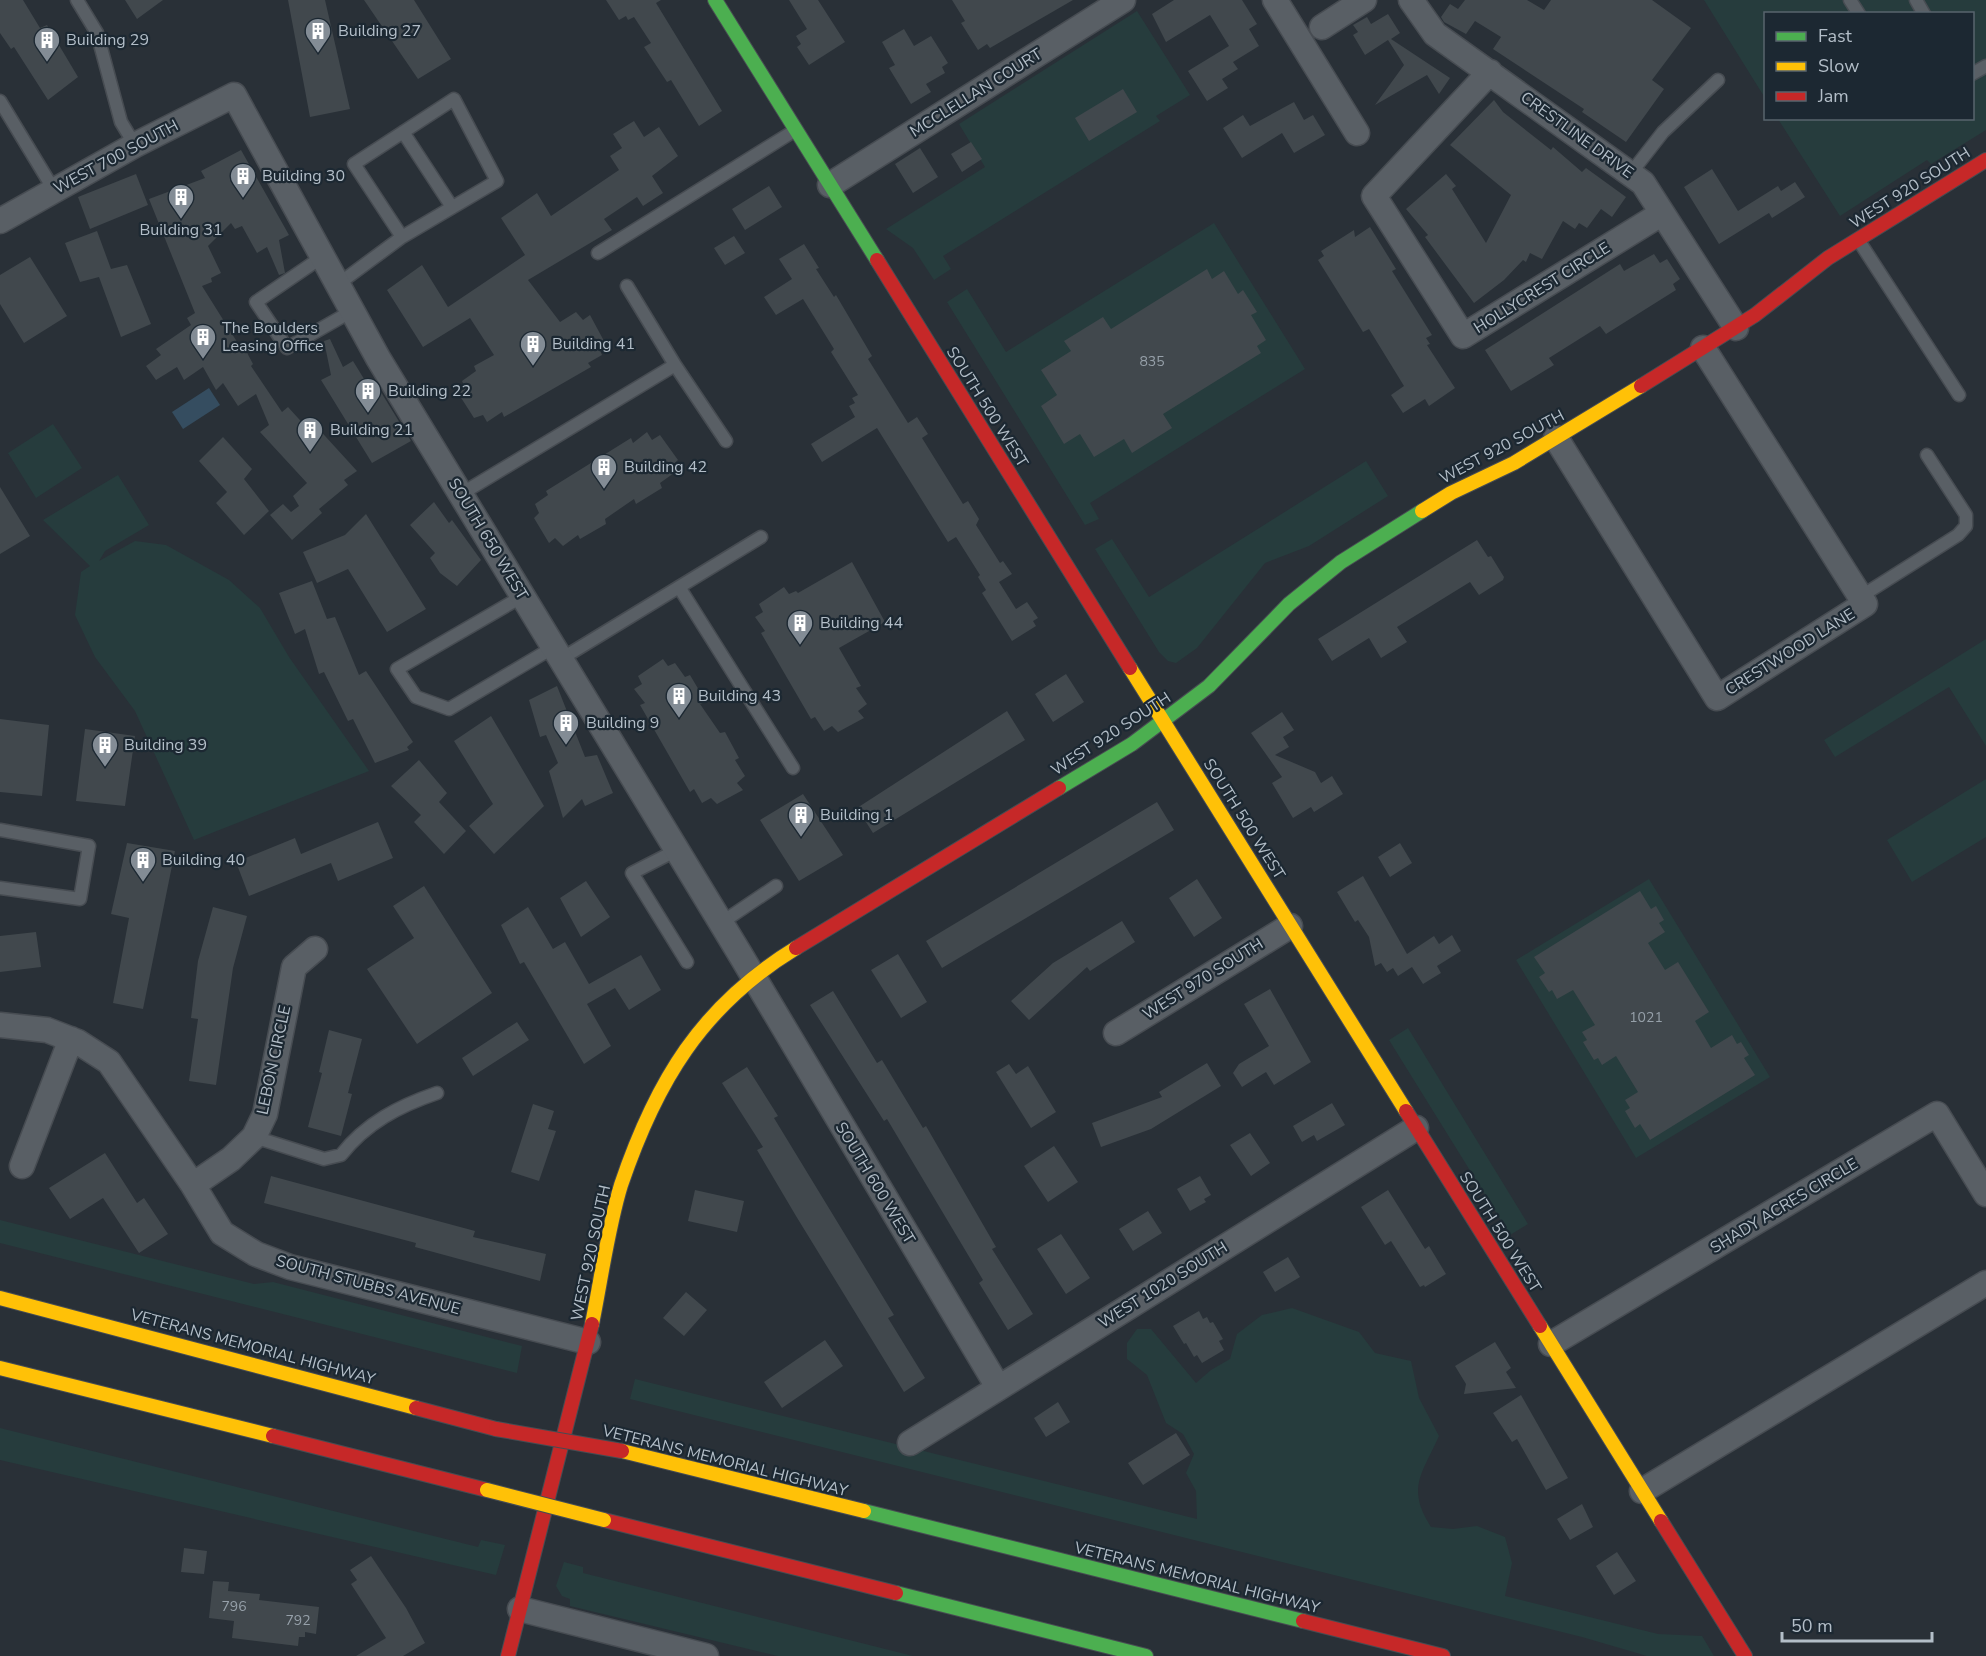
<svg xmlns="http://www.w3.org/2000/svg" width="1986" height="1656" font-family="'Nunito Sans',sans-serif">
	<rect width="100%" height="100%" fill="#293037"/>
	<path fill="#263c3d" d="M1704,0H1986V130L1931,164L1927,160L1840,216L1778,119L1972,118V14H1766L1765,98Z
		M1137,11L1190,95L1156,116L1160,121L943,256L951,269L934,280L913,248L886,229L985,167L959,124Z
		M1214,223L1305,369L1090,503L1099,519L1085,525L947,302L967,289L1006,352Z
		M53,424L82,468L36,498L8,453Z
		M1366,461L1388,496L1309,546L1265,563L1197,648L1176,663L1168,661L1159,652L1095,549L1112,539L1149,597Z
		M118,475L149,525L105,551L99,561L135,541L166,545L229,580L260,608L289,657L369,771L194,840L135,711L95,657L75,615L81,572L90,566L43,520Z
		M1986,639V746L1949,687L1835,757L1824,740Z
		M1986,779V837L1912,882L1887,840Z
		M1649,879L1770,1077L1636,1158L1516,960Z
		M1408,1028L1528,1224L1510,1235L1389,1040Z
		M0,1220L254,1284L273,1282L522,1346L517,1373L0,1243Z
		M1292,1308L1359,1332L1375,1353L1411,1361L1419,1398L1439,1436C1422,1474 1406,1488 1431,1527L1453,1529L1477,1526L1505,1537L1512,1563L1505,1596L1658,1634L1702,1636L1714,1656H1647L1582,1637L630,1399L635,1379L1197,1519L1196,1491L1186,1473L1194,1454L1183,1434L1166,1423L1147,1375L1127,1359V1343L1137,1329H1151L1196,1383L1211,1370L1230,1359L1237,1334L1262,1315Z
		M0,1428L478,1547L481,1540L505,1545L496,1575L0,1460Z
		M564,1562L583,1567V1573L913,1656H778L570,1606V1599L562,1596L556,1586Z"/>
	<path fill="#354d60" d="M209,388L220,405L183,429L172,412Z"/>
	<path fill="#41484d" d="M0,0H23L40,28L47,25L78,77L48,100L14,47L11,49L0,33Z
		M125,0H163L137,19Z
		M288,0H325L350,109L310,117Z
		M364,0H414L451,59L418,79Z
		M606,0H661L656,3L722,111L699,126L671,80L667,82L644,47L651,43L634,17L628,20L626,16L619,20Z
		M789,0H818L845,42L809,65L797,47L801,44L796,36L807,29Z
		M952,0H1073L990,48L987,44L978,50L961,23L965,21Z
		M1174,0H1242L1257,24L1249,29L1259,46L1233,62L1238,69L1222,79L1228,88L1207,101L1188,71L1229,46L1210,15L1166,42L1152,14Z
		M1465,0H1527L1544,10L1551,0H1652L1691,28L1652,80L1664,89L1626,142L1582,112L1584,109L1493,49L1501,37L1475,21L1466,34L1444,22L1441,17L1450,4L1458,9Z
		M1388,14L1400,33L1391,39L1450,78L1439,94L1427,75L1375,105L1404,65L1388,40L1365,55L1353,35L1358,32L1353,25L1367,17L1371,24Z
		M904,29L914,46L931,36L948,63L942,67L945,73L926,84L931,92L911,104L889,68L895,65L882,42Z
		M1123,89L1137,112L1089,141L1075,118Z
		M1494,100L1503,112L1551,150L1553,147L1582,172L1586,168L1626,197L1612,217L1601,209L1587,228L1579,223L1575,229L1563,221L1542,259L1530,253L1526,262L1523,260L1504,280L1474,303L1425,237L1428,235L1406,209L1446,174L1456,186L1452,189L1486,243L1511,195L1450,145Z
		M1294,102L1304,120L1313,115L1325,135L1294,153L1282,133L1242,158L1223,128L1243,115L1250,126Z
		M634,121L644,137L659,127L678,156L652,176L663,193L643,206L637,197L604,219L612,230L528,280L560,322L576,312L583,320L590,315L604,341L598,346L602,355L588,363L591,367L504,417L502,412L487,422L483,415L474,418L458,393L465,388L462,381L476,371L474,366L494,355L470,318L423,347L387,290L422,265L448,307L525,255L501,218L537,193L551,216L619,170L610,156L622,148L613,134Z
		M971,142L982,159L962,172L951,154Z
		M920,148L938,177L913,193L895,164Z
		M241,150L289,235L279,240L285,273L279,275L267,247L257,253L242,226L235,229L231,223L208,246L221,273L211,278L212,282L202,286L239,345L242,343L253,364L251,366L282,412L288,407L308,429L315,425L357,471L344,480L348,485L319,509L322,513L292,540L270,515L283,504L291,512L299,506L293,496L307,483L260,432L269,425L256,394L238,406L223,383L216,390L203,367L184,380L177,367L156,380L146,366L161,355L156,349L191,325L187,318L195,313L149,199L205,178L201,171Z
		M1712,169L1738,211L1778,186L1781,191L1795,182L1805,197L1772,218L1769,213L1719,244L1684,187Z
		M136,174L148,205L90,229L78,197Z
		M769,186L782,207L745,230L732,209Z
		M1370,227L1396,269L1392,271L1432,335L1426,338L1430,344L1427,345L1455,388L1429,406L1425,399L1403,413L1391,395L1404,386L1369,329L1363,332L1318,260L1324,256L1321,251L1354,230L1355,237Z
		M97,231L111,269L127,265L151,324L121,337L99,277L80,282L65,243Z
		M734,236L745,253L725,265L714,248Z
		M804,244L819,268L816,269L834,297L836,295L872,356L868,359L908,423L917,417L928,434L922,438L963,504L968,501L979,519L976,525L1000,563L1003,561L1012,574L999,582L1016,609L1027,602L1038,618L1033,621L1036,626L1012,641L982,593L986,590L978,577L980,575L956,537L948,542L877,428L822,462L811,444L855,417L849,406L855,403L852,398L858,395L831,352L834,349L803,299L776,315L764,297L792,279L779,259Z
		M1654,254L1660,263L1667,259L1680,279L1673,284L1676,290L1606,334L1600,326L1549,358L1554,365L1511,391L1485,350L1620,264L1624,271Z
		M30,257L67,316L24,343L0,304V275Z
		M1207,269L1212,279L1224,271L1238,294L1243,290L1257,312L1251,315L1266,340L1257,346L1261,353L1163,414L1172,428L1132,453L1124,439L1094,457L1080,434L1064,444L1041,406L1057,395L1041,370L1071,351L1064,341L1103,317L1111,329Z
		M330,339L343,367L353,361L369,387L376,384L411,441L372,463L321,380L331,375L324,341Z
		M647,432L652,440L660,435L678,460L671,466L674,473L660,483L662,488L636,504L634,499L605,519L606,524L580,539L578,535L563,546L555,538L549,543L534,518L539,513L535,504L548,495L546,491L631,438L633,443Z
		M223,437L252,469L244,479L269,511L244,535L216,503L227,492L199,461Z
		M0,487L30,536L0,554Z
		M434,502L449,523L452,520L481,560L457,586L440,573L430,558L435,553L410,525Z
		M366,514L426,609L387,632L348,569L317,583L303,552L345,535Z
		M1477,540L1488,557L1491,556L1504,577L1503,580L1479,595L1470,582L1397,627L1407,642L1381,658L1369,638L1332,661L1318,639Z
		M852,562L885,622L839,648L861,686L856,688L867,704L858,711L864,718L838,732L832,726L824,731L815,717L811,719L761,633L765,631L755,617L763,612L759,604L784,587L789,594L796,591L798,593Z
		M312,581L327,619L335,617L359,675L366,671L413,742L407,747L409,750L375,763L353,719L348,721L324,672L319,674L305,629L295,634L279,593Z
		M663,659L668,666L675,663L685,677L690,675L706,702L700,704L720,733L725,732L739,758L735,760L745,776L737,783L743,790L717,804L711,798L702,803L694,789L690,792L640,705L645,703L634,689L642,684L638,676Z
		M1066,674L1084,702L1053,722L1035,694Z
		M557,686L585,757L597,755L613,793L585,806L582,799L563,818L549,771L558,763L546,735L540,737L529,700Z
		M1007,711L1025,740L873,833L857,808Z
		M1282,712L1294,730L1283,737L1289,747L1275,755L1315,772L1321,783L1332,776L1343,794L1314,812L1311,807L1293,818L1272,783L1282,777L1251,733Z
		M491,716L544,806L494,854L469,826L493,804L454,741Z
		M0,719L49,725L42,796L0,792Z
		M85,729L135,736L125,806L76,801Z
		M419,760L447,793L439,802L466,831L444,854L414,822L421,815L391,786Z
		M803,794L843,855L799,881L760,820Z
		M1157,802L1174,830L942,968L926,941Z
		M378,822L393,858L338,881L331,863L249,896L236,862L295,838L301,854Z
		M127,843L175,851L143,1009L113,1003L129,918L111,914Z
		M1400,843L1412,863L1390,877L1378,857Z
		M1363,876L1407,954L1434,936L1439,944L1452,935L1461,951L1437,966L1441,973L1423,984L1412,967L1398,976L1393,968L1387,972L1381,963L1375,966L1369,937L1358,920L1355,922L1337,892Z
		M1197,879L1222,918L1194,937L1169,898Z
		M586,881L610,917L581,937L560,898Z
		M424,886L492,993L417,1044L367,969L414,938L393,906Z
		M1640,891L1651,909L1656,906L1664,920L1659,923L1665,932L1648,943L1665,970L1678,962L1709,1012L1695,1021L1711,1048L1732,1035L1737,1044L1741,1042L1749,1055L1744,1058L1755,1075L1650,1140L1640,1124L1635,1128L1625,1111L1630,1108L1625,1100L1638,1092L1616,1056L1602,1065L1598,1058L1594,1060L1583,1042L1587,1040L1582,1032L1595,1025L1573,990L1557,999L1552,990L1549,992L1539,977L1545,973L1534,957Z
		M213,907L247,916L233,968L216,1085L189,1081L198,1019L191,1018L198,961Z
		M528,907L553,949L565,942L589,984L641,955L661,990L629,1010L615,988L587,1004L611,1046L584,1064L524,962L520,964L501,925Z
		M1122,921L1135,942L1090,971L1087,967L1029,1020L1011,1001L1053,963Z
		M36,932L41,967L0,972V936Z
		M898,954L927,1002L901,1018L871,970Z
		M1270,989L1311,1062L1274,1085L1266,1072L1242,1087L1233,1073L1239,1064L1269,1046L1244,1004Z
		M833,991L877,1063L882,1060L923,1128L926,1126L996,1247L992,1249L1033,1314L1008,1330L979,1283L983,1280L887,1119L884,1121L810,1005Z
		M517,1022L529,1040L473,1076L462,1058Z
		M329,1030L362,1039L348,1093L352,1094L341,1136L308,1127L322,1073L319,1072Z
		M1207,1063L1221,1086L1151,1129L1101,1147L1092,1123L1162,1097L1159,1092Z
		M1009,1064L1016,1074L1028,1066L1056,1112L1031,1128L996,1072Z
		M747,1067L778,1116L774,1118L894,1315L888,1318L925,1378L904,1392L796,1216L757,1150L763,1147L722,1083Z
		M1332,1103L1345,1125L1317,1141L1314,1135L1302,1142L1293,1126Z
		M533,1104L554,1111L548,1129L556,1131L539,1181L511,1172Z
		M1250,1133L1270,1163L1251,1176L1230,1145Z
		M1054,1146L1078,1182L1048,1202L1024,1166Z
		M105,1153L137,1203L144,1198L168,1234L139,1253L103,1198L70,1219L49,1188Z
		M271,1176L475,1231L473,1237L546,1254L540,1281L415,1247L416,1243L264,1203Z
		M1200,1176L1211,1195L1204,1199L1206,1202L1190,1211L1177,1189Z
		M695,1190L744,1201L737,1232L688,1221Z
		M1388,1190L1425,1249L1429,1246L1446,1274L1425,1287L1424,1285L1420,1287L1391,1241L1385,1245L1361,1207Z
		M1148,1211L1162,1233L1133,1251L1119,1229Z
		M1061,1234L1090,1278L1066,1294L1037,1249Z
		M1288,1257L1300,1277L1275,1292L1263,1272Z
		M686,1292L707,1310L684,1336L663,1318Z
		M1199,1311L1203,1319L1207,1317L1210,1323L1213,1322L1223,1339L1219,1341L1224,1350L1202,1363L1197,1355L1194,1357L1186,1343L1184,1344L1173,1326Z
		M825,1340L843,1366L782,1408L764,1382Z
		M1495,1342L1511,1368L1506,1372L1516,1388L1464,1394L1466,1384L1455,1366Z
		M1521,1395L1568,1478L1546,1490L1517,1439L1512,1442L1493,1413Z
		M1058,1402L1070,1422L1046,1437L1034,1418Z
		M1176,1433L1190,1455L1143,1485L1128,1463Z
		M1582,1504L1593,1527L1570,1540L1557,1519Z
		M184,1548L207,1551L204,1574L181,1572Z
		M1617,1552L1636,1581L1614,1595L1596,1566Z
		M371,1556L406,1608L425,1643L403,1656H356L386,1638L351,1584L357,1580L350,1570Z
		M213,1581L229,1582L228,1591L260,1594L259,1600L319,1607L316,1634L305,1632V1637H299L298,1646L232,1638L234,1621L209,1618Z"/>
	<g fill="none" stroke-linecap="round" stroke-linejoin="round">
		<g stroke="#474c52" stroke-width="15">
			<path id="lane" d="M77,0L97,33L121,122L135,145
				M1850,0L1859,14
				M1916,0L1924,14
				M1972,74L1986,66
				M0,101L54,190
				M403,132L452,207
				M1631,173L1663,132L1718,80
				M1859,241L1959,395
				M598,253L794,131
				M322,257L256,302L287,348L352,311
				M337,285L402,237L354,164L454,99L497,181L402,237
				M675,365L726,441
				M461,494L675,365L627,286
				M679,587L793,768
				M523,596L397,669L416,697L449,709L554,647
				M1860,597L1958,535L1966,526V515L1927,455
				M561,659L761,537
				M0,830L89,846L80,899L0,888
				M677,850L632,873L687,962
				M721,923L776,886
				M254,1137L324,1159L341,1155C366,1123 399,1106 437,1093"/>
		</g>
		<g stroke="#474c52" stroke-width="27">
			<path id="street" d="M1275,0L1357,133
				M1411,0L1435,34L1643,183L1736,328
				M1322,27L1364,0
				M1490,72L1374,196L1463,336L1661,214
				M830,185L1123,0
				M0,221L135,145L234,95L378,358L740,954L998,1387
				M1556,438L1717,698L1865,604L1703,348
				M0,1025L47,1030L78,1042L109,1062L193,1185L222,1233L256,1254L290,1267L588,1342
				M1116,1033L1290,926
				M22,1166L71,1039
				M193,1185L231,1159L254,1137L265,1114L294,967L315,949
				M1551,1344L1937,1114L1986,1194
				M910,1443L1416,1128
				M1642,1491L1986,1283
				M520,1609L706,1656"/>
		</g>
		<g stroke="#474c52" stroke-width="16">
			<path id="fast" d="M715,0L877,260
				M1059,788L1132,744L1209,686L1289,604L1341,562L1422,511
				M864,1511L1303,1621
				M896,1593L1146,1656"/>
		</g>
		<g stroke="#474c52" stroke-width="16">
			<path id="slow" d="M1422,511L1451,493L1514,463L1641,386
				M1130,668L1406,1111
				M0,1298L416,1408
				M592,1324C601,1280 608,1227 621,1185C656,1082 701,1006 796,948
				M1540,1326L1661,1521
				M0,1368L273,1436
				M622,1451L864,1511"/>
		</g>
		<g stroke="#474c52" stroke-width="16">
			<path id="jam" d="M877,260L1130,668
				M1641,386L1755,315L1828,258L1986,160
				M796,948L1059,788
				M1406,1111L1540,1326
				M416,1408L496,1429
				M273,1436L487,1490
				M604,1520L896,1593
				M1661,1521L1745,1656
				M1303,1621L1443,1656
				M508,1656L592,1324"/>
		</g>
		<use href="#lane" stroke="#595f65" stroke-width="12"/>
		<use href="#street" stroke="#595f65" stroke-width="24"/>
		<use href="#fast" stroke="#4caf50" stroke-width="14"/>
		<use href="#slow" stroke="#ffc107" stroke-width="14"/>
		<use href="#jam" stroke="#c62828" stroke-width="14"/>
		<g stroke="#464c53" stroke-width="16" stroke-linecap="butt">
			<path id="slow-bridge" d="M487,1490L604,1520"/>
		</g>
		<g stroke="#464c53" stroke-width="16" stroke-linecap="butt">
			<path id="jam-bridge" d="M496,1429L622,1451"/>
		</g>
		<use href="#slow-bridge" stroke="#ffc107" stroke-width="14"/>
		<use href="#jam-bridge" stroke="#c62828" stroke-width="14"/>
	</g>
	<defs>
		<g id="building-pin" transform="scale(1.35)"><path d="M0 17L-7.5 6A9.5 9.5 0 1 1 7.5 6Z" fill="#838c95" stroke="#1c2832"/><path d="M-4-6H4V6H1V3H-1V6H-4ZM-2.5-4.3h1.7v1.8h-1.7ZM.8-4.3h1.7v1.8H.8ZM-2.5-1h1.7V.8h-1.7ZM.8-1h1.7V.8H.8Z" fill="#fff"/></g>
	</defs>
	<g fill-rule="evenodd">
		<use href="#building-pin" x="318" y="31"/>
		<use href="#building-pin" x="47" y="40"/>
		<use href="#building-pin" x="243" y="176"/>
		<use href="#building-pin" x="181" y="197"/>
		<use href="#building-pin" x="203" y="337"/>
		<use href="#building-pin" x="533" y="344"/>
		<use href="#building-pin" x="368" y="391"/>
		<use href="#building-pin" x="310" y="430"/>
		<use href="#building-pin" x="604" y="467"/>
		<use href="#building-pin" x="800" y="623"/>
		<use href="#building-pin" x="679" y="696"/>
		<use href="#building-pin" x="566" y="723"/>
		<use href="#building-pin" x="105" y="745"/>
		<use href="#building-pin" x="801" y="815"/>
		<use href="#building-pin" x="143" y="860"/>
	</g>
	<g text-anchor="middle" dominant-baseline="central" stroke-width="4.5" stroke-linejoin="round" paint-order="stroke">
		<g font-size="14" fill="#96a0a9">
			<text x="1152" y="361">835</text>
			<text x="1646" y="1017">1021</text>
			<text x="234" y="1606">796</text>
			<text x="298" y="1620">792</text>
		</g>
		<g font-size="16" fill="#b3bec8" stroke="#1c2832" text-anchor="start">
			<text x="338" y="31">Building 27</text>
			<text x="66" y="40">Building 29</text>
			<text x="262" y="176">Building 30</text>
			<text x="181" y="230" text-anchor="middle">Building 31</text>
			<text x="222" y="328">The Boulders<tspan x="222" dy="18">Leasing Office</tspan></text>
			<text x="552" y="344">Building 41</text>
			<text x="388" y="391">Building 22</text>
			<text x="330" y="430">Building 21</text>
			<text x="624" y="467">Building 42</text>
			<text x="820" y="623">Building 44</text>
			<text x="698" y="696">Building 43</text>
			<text x="586" y="723">Building 9</text>
			<text x="124" y="745">Building 39</text>
			<text x="820" y="815">Building 1</text>
			<text x="162" y="860">Building 40</text>
		</g>
		<g font-size="16" fill="#b3bec8" stroke="#1c2832">
			<text transform="translate(976 93) rotate(-32)">MCCLELLAN COURT</text>
			<text transform="translate(1577 135) rotate(36)">CRESTLINE DRIVE</text>
			<text transform="translate(116 157) rotate(-28)">WEST 700 SOUTH</text>
			<text transform="translate(1910 188) rotate(-32)">WEST 920 SOUTH</text>
			<text transform="translate(1542 288) rotate(-32)">HOLLYCREST CIRCLE</text>
			<text transform="translate(987 407) rotate(58)">SOUTH 500 WEST</text>
			<text transform="translate(1502 447) rotate(-28)">WEST 920 SOUTH</text>
			<text transform="translate(488 539) rotate(59)">SOUTH 650 WEST</text>
			<text transform="translate(1790 652) rotate(-32)">CRESTWOOD LANE</text>
			<text transform="translate(1111 734) rotate(-33)">WEST 920 SOUTH</text>
			<text transform="translate(1244 819) rotate(58)">SOUTH 500 WEST</text>
			<text transform="translate(1203 979) rotate(-32)">WEST 970 SOUTH</text>
			<text transform="translate(274 1060) rotate(-78)">LEBON CIRCLE</text>
			<text transform="translate(875 1183) rotate(59)">SOUTH 600 WEST</text>
			<text transform="translate(1784 1206) rotate(-31)">SHADY ACRES CIRCLE</text>
			<text transform="translate(1500 1232) rotate(58)">SOUTH 500 WEST</text>
			<text transform="translate(591 1253) rotate(-78)">WEST 920 SOUTH</text>
			<text transform="translate(368 1285) rotate(15)">SOUTH STUBBS AVENUE</text>
			<text transform="translate(1163 1285) rotate(-32)">WEST 1020 SOUTH</text>
			<text transform="translate(253 1347) rotate(15)">VETERANS MEMORIAL HIGHWAY</text>
			<text transform="translate(725 1461) rotate(14)">VETERANS MEMORIAL HIGHWAY</text>
			<text transform="translate(1197 1578) rotate(14)">VETERANS MEMORIAL HIGHWAY</text>
		</g>
	</g>
	<rect x="1764" y="12" width="210" height="108" fill="#1c2832" stroke="#58646e" stroke-width="1.5"/>
	<rect x="1776" y="32" width="30" height="9" fill="#4caf50" stroke="#58646e" stroke-width="1.5"/>
	<text x="1818" y="42" font-size="18" fill="#b3bec8">Fast</text>
	<rect x="1776" y="62" width="30" height="9" fill="#ffc107" stroke="#58646e" stroke-width="1.5"/>
	<text x="1818" y="72" font-size="18" fill="#b3bec8">Slow</text>
	<rect x="1776" y="92" width="30" height="9" fill="#c62828" stroke="#58646e" stroke-width="1.5"/>
	<text x="1818" y="102" font-size="18" fill="#b3bec8">Jam</text>
	<path d="M1782 1632v9h150v-9" fill="none" stroke="#b3bec8" stroke-width="3"/>
	<text x="1791" y="1632" font-size="18" fill="#b3bec8" stroke="#1c2832" stroke-width="4.5" paint-order="stroke">50 m</text>
</svg>
